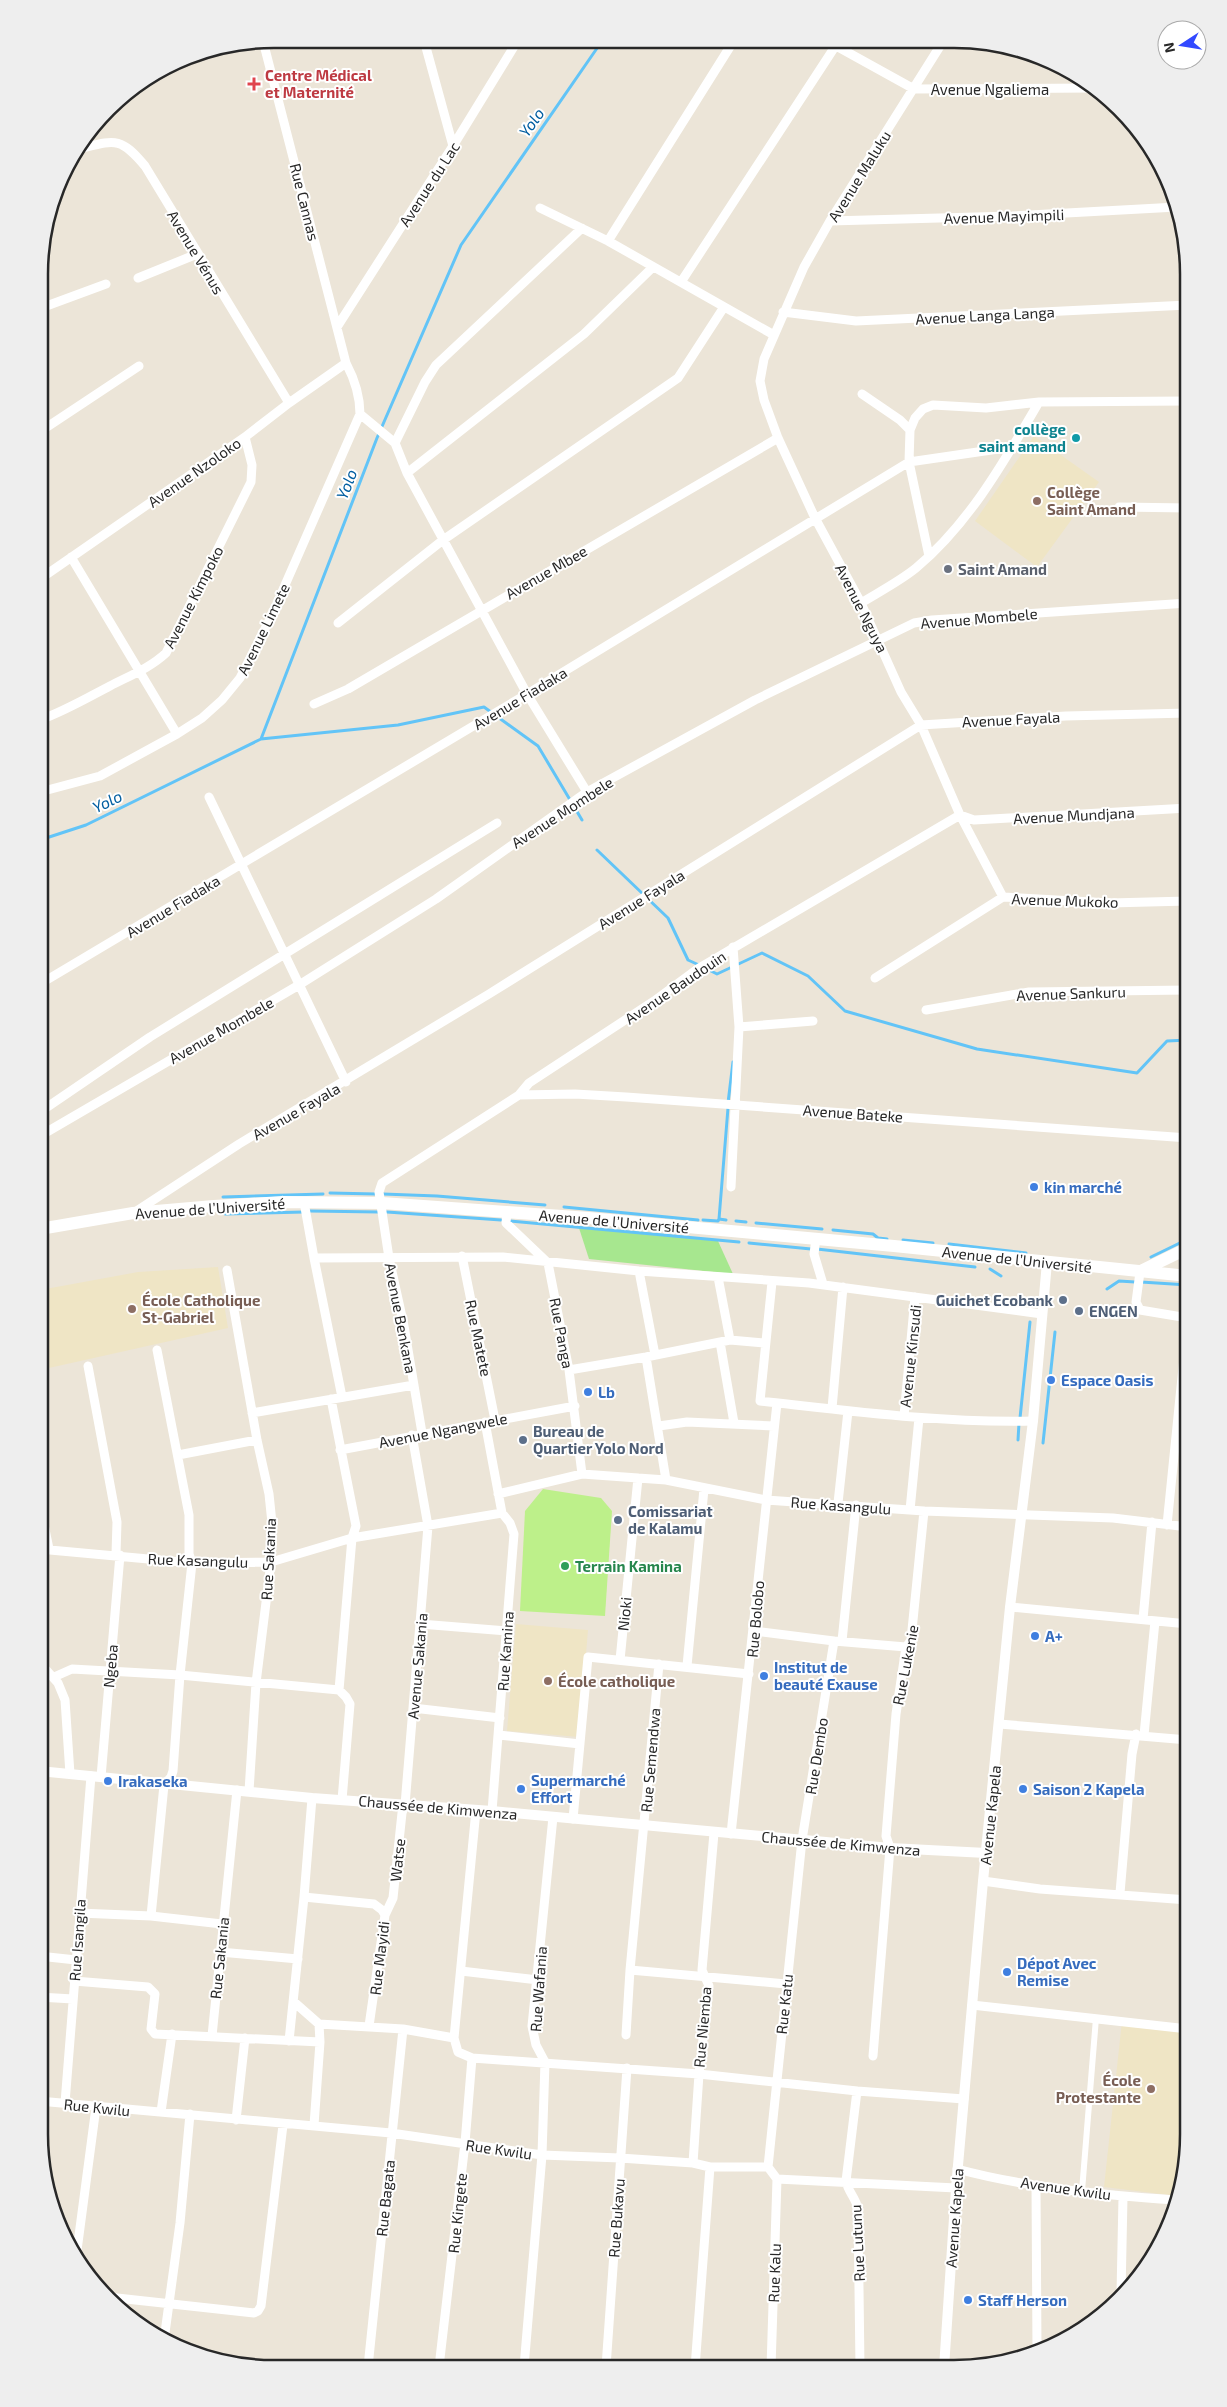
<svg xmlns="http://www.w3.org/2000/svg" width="1227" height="2407" font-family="'Exo 2',sans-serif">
	<rect width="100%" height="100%" fill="#ece5d8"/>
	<path fill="#efe5c5" d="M1034,436L1099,482L1037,567L975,521Z
		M218,1267L228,1328L40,1370V1290L138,1272Z
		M516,1624L588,1630L579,1737L507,1731Z
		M1122,2021L1188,2030V2149L1177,2196L1104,2187Z"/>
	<path fill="#a7e78f" d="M579,1228L718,1241L733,1274L589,1259Z"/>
	<path fill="#bdf08a" d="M543,1489L601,1498L612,1511L605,1616L520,1611L525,1511Z"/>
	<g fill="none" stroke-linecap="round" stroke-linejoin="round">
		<path stroke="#62c4f7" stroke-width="3" d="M261,739L398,725L484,707L538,746L582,820
			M40,840L86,825L261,739L377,438L461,245L602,41
			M597,850L668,918L688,960L699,965
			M705,968L717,974L762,953L808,976L845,1011L977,1049L1137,1073L1167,1041L1188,1040
			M728,1103L733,1062
			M330,1193L376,1194
			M383,1194L437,1196L545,1205
			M223,1197L323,1194
			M564,1207L698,1220
			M310,1211L379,1212
			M387,1212L501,1220
			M225,1214L304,1212
			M703,1220L718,1221L719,1219
			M726,1220L719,1219L728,1108
			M510,1221L739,1242
			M736,1221L746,1222
			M756,1223L822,1229
			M833,1230L873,1234L878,1238L887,1239
			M903,1240L933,1243
			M749,1243L811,1249
			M949,1244L1026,1253
			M817,1249L975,1267
			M1151,1257L1188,1239
			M990,1269L1001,1276
			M1141,1282L1188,1285
			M1107,1289L1119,1281L1135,1282
			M1020,1418L1030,1322
			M1018,1440L1019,1423
			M1043,1443L1055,1332"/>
		<path stroke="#fff" stroke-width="6" d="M1082,2191L1096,2018"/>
		<path stroke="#fff" stroke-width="9" d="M424,40L453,146
			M829,42L914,89L1095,88
			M942,43L830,221L804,267L764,359L760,381L764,400L778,438L815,518L861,603L901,692L921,725L960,815L1003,897
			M79,149C115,140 120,136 145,166L289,403
			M540,208L608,241L774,335
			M830,221L1012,216L1177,207
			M608,241L733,42
			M138,278L197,254
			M681,282L838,42
			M41,308L106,284
			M783,312L856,321L1188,305
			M337,327L453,146L518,40
			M862,394L900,420L910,430
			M360,414L395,443L407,473L527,694L587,792
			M41,431L139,366
			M395,443L425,382L436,365L582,228
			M407,473L584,334L653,267
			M1119,507L1188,508
			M929,556L909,462L910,430L915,418L923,409L933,405L986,408L1039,402L1188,401
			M71,557L177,734
			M40,579L245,437L289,403L346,363
			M861,603C879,592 900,581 916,568C969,524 1005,460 1039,402
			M338,623L443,540L678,378L724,307
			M314,704L348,689L418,648L778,438
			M40,720C65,711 87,698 110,686C129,676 150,668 166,653L251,482L252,465L245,437
			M40,792L100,776L177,734L202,718L222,700L240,678L271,617L360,414C360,395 355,380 346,363L263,41
			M209,797L346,1082
			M875,978L1003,897L1110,903L1188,901
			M40,984L527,694L909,462L1012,447
			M926,1010L1029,992L1188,990
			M739,1027L813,1021
			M519,1095L575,1094L626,1097L1188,1138
			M40,1112L150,1037L497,823
			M40,1136L299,985L436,899L587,792L755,700L914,623L932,620L1188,603
			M731,1187L739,1027L733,947
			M304,1202L314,1258
			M507,1211L506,1223L548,1263L569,1370L582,1474
			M135,1212L239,1144L489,994L921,725L1066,716L1188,713
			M816,1238L814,1254L823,1284
			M462,1256L495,1420
			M227,1270L257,1440L269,1494L272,1523L271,1562L256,1683L249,1791
			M639,1271L655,1355
			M1140,1272L1136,1302L1140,1310L1188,1318
			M718,1277L730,1340
			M772,1282L760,1401C851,1411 941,1423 1033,1421
			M720,1342L734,1423
			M646,1357L666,1480
			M88,1366L117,1522L116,1554
			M569,1370L646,1357L730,1340L765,1343
			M342,1397L314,1258L503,1257L639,1271L809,1283L1042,1314
			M331,1399L356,1526L352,1538L339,1690
			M832,1408L843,1287
			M252,1413L414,1385
			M904,1416L915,1297
			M485,1422L502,1513L510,1523L514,1534L492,1811
			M659,1426L687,1422L774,1426
			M422,1433L404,1326L389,1258L379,1192L382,1183L519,1095L529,1083L654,1001L696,970L960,815L974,820L1188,808
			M340,1450L575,1406
			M178,1455L257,1440
			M498,1494L582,1474L666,1480L766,1500L924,1511L1113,1518L1188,1527
			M39,1500L49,1549
			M838,1503L848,1411
			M910,1510L919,1418
			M1167,1525L1188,1318
			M39,1549L192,1563L271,1562L352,1538L502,1513
			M1010,1607L1188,1624
			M1143,1619L1152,1522
			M420,1624L507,1631
			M754,1631L834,1641L906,1647
			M842,1641L856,1505
			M620,1660L638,1478
			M39,1662L58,1683L65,1700L70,1774
			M687,1666L704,1489
			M54,1677L72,1669L180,1675L339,1690L346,1697L350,1704L342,1800
			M413,1708L500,1718
			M999,1724L1188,1740
			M499,1735L580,1744
			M1144,1735L1155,1621
			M101,1777L120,1555
			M573,1819L588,1657L749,1674
			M731,1834L777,1403
			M983,1881L1040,1889L1188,1900
			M1120,1893L1132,1754L1136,1734
			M304,1897L374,1904L382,1910L385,1915L369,2026
			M79,1913L151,1916L222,1924
			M385,1915L393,1898L402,1813L405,1805L428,1526L412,1435
			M151,1916L164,1785L171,1777L173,1771L180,1675L192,1563L189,1554V1515L157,1350
			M220,1952L298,1959
			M39,1956L76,1960
			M630,1970L786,1984
			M461,1971L538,1980
			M74,1981L148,1987L155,1994L151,2029L155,2034L320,2042
			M39,1997L73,1999
			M294,2002L319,2024L403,2029L454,2038L458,2052L472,2058L699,2074L857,2091L964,2099
			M972,2005L1188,2029
			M626,2035L630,1970L659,1664
			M212,2036L237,1790
			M454,2038L476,1810
			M289,2041L304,1897L312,1798
			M873,2056L890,1848L886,1836L896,1714L906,1647L911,1640L924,1511
			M857,2091L846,2181C848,2192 856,2198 858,2209L860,2368
			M39,2101L391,2133L542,2155L620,2158L693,2163L710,2167H768L777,2179L956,2188
			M65,2103L91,1776
			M161,2112L172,2034
			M236,2120L245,2038
			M314,2125L320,2042L319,2024
			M693,2163L699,2074L709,1986L702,1970L714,1833
			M768,2167L802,1840L834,1641
			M957,2169C1028,2188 1103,2195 1176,2200
			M1036,2185L1037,2351
			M76,2258L96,2107
			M1121,2294L1123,2197
			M108,2297L254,2313L258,2311L261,2306L283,2125
			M164,2340L180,2223L190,2114
			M368,2367L403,2029
			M439,2367L465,2143L472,2058
			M524,2367L542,2155L545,2062L536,2045L532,2026L553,1817
			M606,2367L627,2068
			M695,2368L710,2167
			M771,2368L777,2179"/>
		<path stroke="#fff" stroke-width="10" d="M39,1771L312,1798L492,1811L890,1848L986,1853
			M944,2368L956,2188L983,1881L1010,1607L1033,1421L1047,1262"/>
		<path stroke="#fff" stroke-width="12" d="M40,1229L133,1213L214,1206L283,1202L382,1203L589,1218L894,1246L1188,1276
			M1141,1271L1188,1248"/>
	</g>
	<path fill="#e0444e" stroke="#fff" stroke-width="2" d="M251.5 76.5h5v5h5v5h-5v5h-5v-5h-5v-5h5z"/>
	<circle fill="#0f9aa8" stroke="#fff" stroke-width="2" cx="1076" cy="438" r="5"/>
	<g fill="#8d6e63" stroke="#fff" stroke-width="2">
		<circle cx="1037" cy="501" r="5"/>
		<circle cx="132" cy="1309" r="5"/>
		<circle cx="548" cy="1681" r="5"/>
		<circle cx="1151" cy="2089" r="5"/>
	</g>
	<circle fill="#6b7280" stroke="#fff" stroke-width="2" cx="948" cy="569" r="5"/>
	<g fill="#3f7fe0" stroke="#fff" stroke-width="2">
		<circle cx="1034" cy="1187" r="5"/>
		<circle cx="1051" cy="1380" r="5"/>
		<circle cx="588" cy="1392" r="5"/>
		<circle cx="1035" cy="1636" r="5"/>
		<circle cx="764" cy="1676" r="5"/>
		<circle cx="108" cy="1781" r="5"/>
		<circle cx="521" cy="1789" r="5"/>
		<circle cx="1023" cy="1789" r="5"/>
		<circle cx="1007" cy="1972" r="5"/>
		<circle cx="968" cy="2300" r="5"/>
	</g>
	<g fill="#5c6f8a" stroke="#fff" stroke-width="2">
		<circle cx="1063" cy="1300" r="5"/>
		<circle cx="1079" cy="1311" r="5"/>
		<circle cx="523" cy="1440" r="5"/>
		<circle cx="618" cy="1520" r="5"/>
	</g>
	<circle fill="#2e9e5b" stroke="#fff" stroke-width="2" cx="565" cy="1566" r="5"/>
	<g text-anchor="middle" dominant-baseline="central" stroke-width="4" stroke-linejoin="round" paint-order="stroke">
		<g font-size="15" font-weight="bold" fill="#be3a42" stroke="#fff" text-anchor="start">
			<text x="265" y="75">Centre Médical<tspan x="265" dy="17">et Maternité</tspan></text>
		</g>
		<g font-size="15" fill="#282828" stroke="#fff">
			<text x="990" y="89">Avenue Ngaliema</text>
			<text transform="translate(859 176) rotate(-58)">Avenue Maluku</text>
			<text transform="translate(429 184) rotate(-57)">Avenue du Lac</text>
			<text transform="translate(305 202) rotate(76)">Rue Cannas</text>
			<text transform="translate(1004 216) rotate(-2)">Avenue Mayimpili</text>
			<text transform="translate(196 252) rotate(59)">Avenue Vénus</text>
			<text transform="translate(985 315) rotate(-3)">Avenue Langa Langa</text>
			<text transform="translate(194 472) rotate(-35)">Avenue Nzoloko</text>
			<text transform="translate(546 572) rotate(-30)">Avenue Mbee</text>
			<text transform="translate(193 597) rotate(-63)">Avenue Kimpoko</text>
			<text transform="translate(862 608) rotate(63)">Avenue Nguya</text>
			<text transform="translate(979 618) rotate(-5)">Avenue Mombele</text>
			<text transform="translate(263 629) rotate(-64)">Avenue Limete</text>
			<text transform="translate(520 698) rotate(-31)">Avenue Fiadaka</text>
			<text transform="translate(1011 719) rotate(-3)">Avenue Fayala</text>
			<text transform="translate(562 812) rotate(-33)">Avenue Mombele</text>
			<text transform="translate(1074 815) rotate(-3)">Avenue Mundjana</text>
			<text transform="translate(641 899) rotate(-32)">Avenue Fayala</text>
			<text transform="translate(1065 900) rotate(2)">Avenue Mukoko</text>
			<text transform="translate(173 906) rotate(-31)">Avenue Fiadaka</text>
			<text transform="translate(675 987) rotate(-34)">Avenue Baudouin</text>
			<text transform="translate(1071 993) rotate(-2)">Avenue Sankuru</text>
			<text transform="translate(221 1030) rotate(-30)">Avenue Mombele</text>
			<text transform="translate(296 1111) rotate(-30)">Avenue Fayala</text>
			<text transform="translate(853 1113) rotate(4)">Avenue Bateke</text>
			<text transform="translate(210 1208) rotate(-4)">Avenue de l’Université</text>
			<text transform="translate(614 1221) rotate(5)">Avenue de l’Université</text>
			<text transform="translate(1017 1259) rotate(6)">Avenue de l’Université</text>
			<text transform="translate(401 1318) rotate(79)">Avenue Benkana</text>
			<text transform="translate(562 1333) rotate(79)">Rue Panga</text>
			<text transform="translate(479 1338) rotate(78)">Rue Matete</text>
			<text transform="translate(910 1356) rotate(-84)">Avenue Kinsudi</text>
			<text transform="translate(443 1430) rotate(-11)">Avenue Ngangwele</text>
			<text transform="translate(841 1505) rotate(4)">Rue Kasangulu</text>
			<text transform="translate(268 1559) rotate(-87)">Rue Sakania</text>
			<text transform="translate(198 1560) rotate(2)">Rue Kasangulu</text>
			<text transform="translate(624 1614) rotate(-84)">Nioki</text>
			<text transform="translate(755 1619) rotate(-85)">Rue Bolobo</text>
			<text transform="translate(505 1651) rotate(-86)">Rue Kamina</text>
			<text transform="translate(905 1665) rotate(-79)">Rue Lukenie</text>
			<text transform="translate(110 1666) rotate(-85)">Ngeba</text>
			<text transform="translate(417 1666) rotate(-85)">Avenue Sakania</text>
			<text transform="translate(816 1756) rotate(-81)">Rue Dembo</text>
			<text transform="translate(650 1760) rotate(-85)">Rue Semendwa</text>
			<text transform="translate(438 1807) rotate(5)">Chaussée de Kimwenza</text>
			<text transform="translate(990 1815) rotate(-84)">Avenue Kapela</text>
			<text transform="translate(841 1843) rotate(5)">Chaussée de Kimwenza</text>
			<text transform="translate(397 1860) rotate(-84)">Watse</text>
			<text transform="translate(77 1940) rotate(-86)">Rue Isangila</text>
			<text transform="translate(219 1958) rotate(-84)">Rue Sakania</text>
			<text transform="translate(379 1958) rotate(-83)">Rue Mayidi</text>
			<text transform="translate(538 1989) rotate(-86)">Rue Wafania</text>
			<text transform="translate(784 2004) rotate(-84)">Rue Katu</text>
			<text transform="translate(702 2027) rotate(-85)">Rue Niemba</text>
			<text transform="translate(97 2107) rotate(6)">Rue Kwilu</text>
			<text transform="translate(499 2149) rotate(8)">Rue Kwilu</text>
			<text transform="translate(1066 2188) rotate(8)">Avenue Kwilu</text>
			<text transform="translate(385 2198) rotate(-84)">Rue Bagata</text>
			<text transform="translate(457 2213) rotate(-84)">Rue Kingete</text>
			<text transform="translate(616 2218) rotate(-86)">Rue Bukavu</text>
			<text transform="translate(954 2218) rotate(-86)">Avenue Kapela</text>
			<text transform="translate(857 2243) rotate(-93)">Rue Lutunu</text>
			<text transform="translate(774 2273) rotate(-88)">Rue Kalu</text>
		</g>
		<g font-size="15" font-weight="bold" fill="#0d838f" stroke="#fff" text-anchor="end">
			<text x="1066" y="429">collège<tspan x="1066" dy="17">saint amand</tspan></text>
		</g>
		<g font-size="15" font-weight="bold" fill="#785e54" stroke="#fff" text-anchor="start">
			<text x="1047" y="492">Collège<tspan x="1047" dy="17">Saint Amand</tspan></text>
			<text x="142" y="1300">École Catholique<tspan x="142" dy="17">St-Gabriel</tspan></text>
			<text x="558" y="1681">École catholique</text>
			<text x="1141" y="2080" text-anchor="end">École<tspan x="1141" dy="17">Protestante</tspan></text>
		</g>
		<g font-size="15" font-weight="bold" fill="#5b616d" stroke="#fff" text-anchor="start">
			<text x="958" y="569">Saint Amand</text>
		</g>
		<g font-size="15" font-weight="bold" fill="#366cbe" stroke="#fff" text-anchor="start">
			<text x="1044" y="1187">kin marché</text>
			<text x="1061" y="1380">Espace Oasis</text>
			<text x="598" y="1392">Lb</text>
			<text x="1045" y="1636">A+</text>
			<text x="774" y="1667">Institut de<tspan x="774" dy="17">beauté Exause</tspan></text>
			<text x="531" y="1780">Supermarché<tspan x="531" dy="17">Effort</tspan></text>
			<text x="118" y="1781">Irakaseka</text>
			<text x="1033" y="1789">Saison 2 Kapela</text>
			<text x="1017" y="1963">Dépot Avec<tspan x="1017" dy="17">Remise</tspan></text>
			<text x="978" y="2300">Staff Herson</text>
		</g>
		<g font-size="15" font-weight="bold" fill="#4e5e75" stroke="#fff" text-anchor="start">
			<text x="1053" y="1300" text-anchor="end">Guichet Ecobank</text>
			<text x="1089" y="1311">ENGEN</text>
			<text x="533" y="1431">Bureau de<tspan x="533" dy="17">Quartier Yolo Nord</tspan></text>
			<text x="628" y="1511">Comissariat<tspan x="628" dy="17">de Kalamu</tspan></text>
		</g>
		<g font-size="15" font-weight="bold" fill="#27864d" stroke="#fff" text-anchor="start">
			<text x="575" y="1566">Terrain Kamina</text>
		</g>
		<g font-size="16" font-style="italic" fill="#035fa1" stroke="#fff">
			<text transform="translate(531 122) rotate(-55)">Yolo</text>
			<text transform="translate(346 484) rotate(-69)">Yolo</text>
			<text transform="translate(107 801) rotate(-26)">Yolo</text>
		</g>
	</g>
	<path d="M0 0H1227V2407H0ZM274 48H954A226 226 0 0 1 1180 274V2134A226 226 0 0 1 954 2360H274A226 226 0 0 1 48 2134V274A226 226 0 0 1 274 48Z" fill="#eee" fill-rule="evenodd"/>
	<path fill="none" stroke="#282828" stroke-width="2.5" d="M274 48H954A226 226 0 0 1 1180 274V2134A226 226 0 0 1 954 2360H274A226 226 0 0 1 48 2134V274A226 226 0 0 1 274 48Z"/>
	<g transform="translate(1182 45) rotate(258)"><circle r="24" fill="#ffffff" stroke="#a9a9a9"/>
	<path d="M0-4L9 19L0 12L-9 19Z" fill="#3249ff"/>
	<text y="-8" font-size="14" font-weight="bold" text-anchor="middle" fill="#282828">N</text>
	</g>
</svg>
